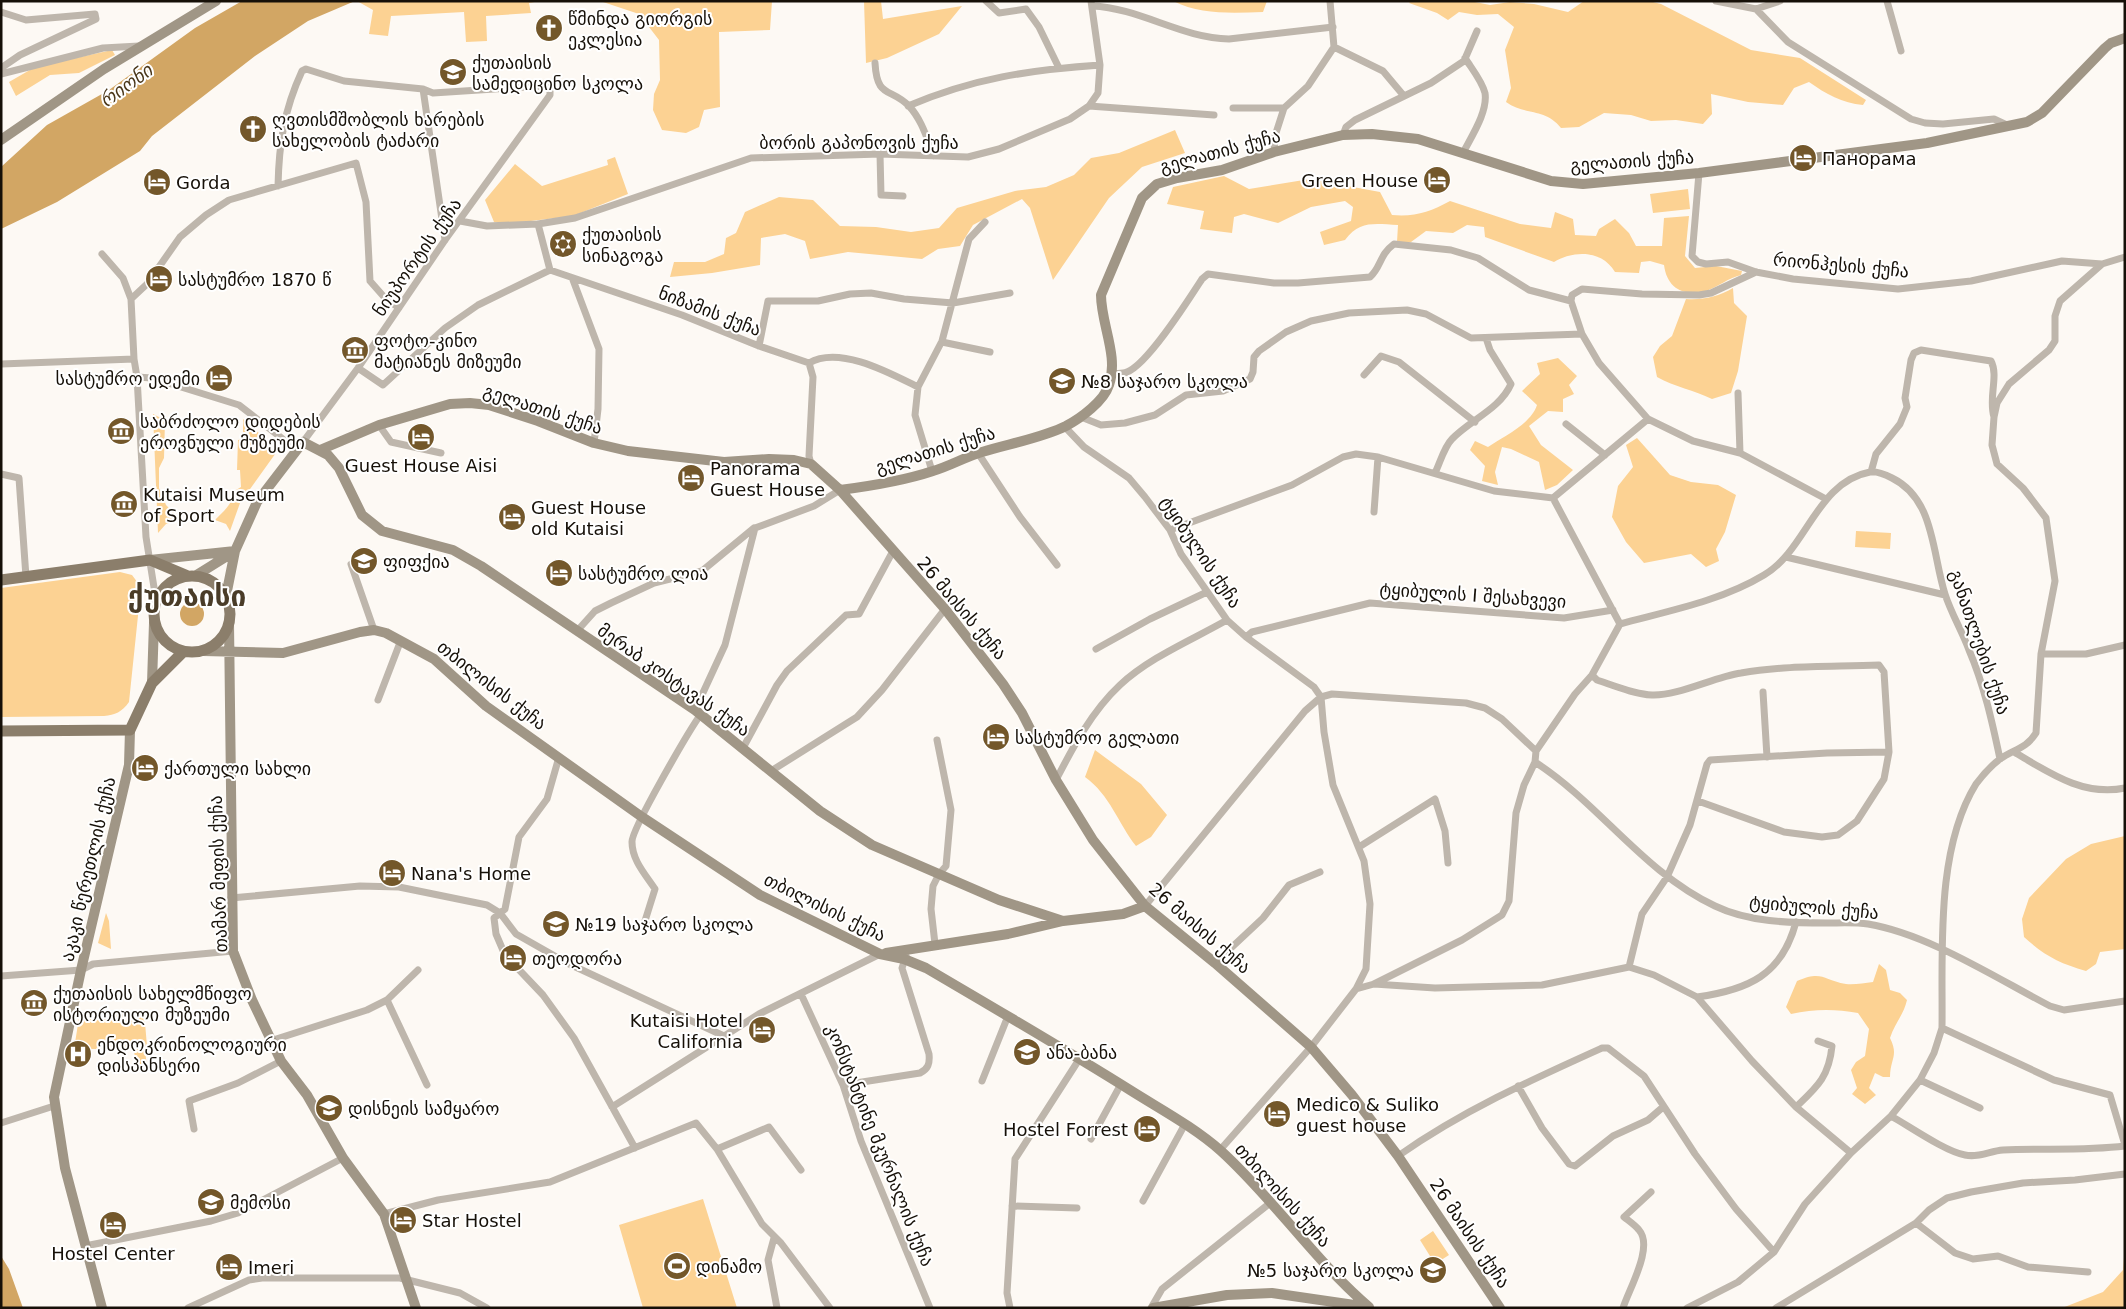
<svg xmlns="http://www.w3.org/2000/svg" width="2126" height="1309" font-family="'DejaVu Sans','Noto Sans Georgian',sans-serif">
	<rect width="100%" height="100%" fill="#fdf9f4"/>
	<path fill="#fcd293" d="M357,1H540L529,3L531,13L486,16L487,41L466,42L464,12L391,16L388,36L369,34L373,10Z
		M600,1H772L770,30L719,32L720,107L704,110L699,127L686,133L662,130L653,110L654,94L660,80L659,40L639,14Z
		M864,1H881L883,19L962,6L939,34L887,58L866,63Z
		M1173,1H1267L1263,12C1232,13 1201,15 1173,1Z
		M1411,1H1470L1490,5L1510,2L1534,4L1568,12L1584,1H1649L1661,4L1751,50L1800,58L1866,100L1863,105C1842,103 1826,94 1809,82L1794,88L1783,105L1748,102L1711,94L1712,114L1703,124L1676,120L1651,121L1631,115L1604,113L1579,127L1561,128C1545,108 1526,116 1506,102L1511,88L1505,50L1514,27L1498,14L1477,15L1459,12L1448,20L1437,13L1409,3Z
		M112,50L115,55L79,73L50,75L16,96L9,82L35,67Z
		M1175,130L1185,153L1142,167L1109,198L1053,280L1030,208L1022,199L973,225L960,246L938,249L922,259L848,252L810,259L805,241L785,234L761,238L760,265L712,273L670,277L674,262H705L724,254L726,238L736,233L745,212L779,197L813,200L840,226L876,227L911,232L939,228L957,208L1015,191L1046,187L1074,175L1091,158L1119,153Z
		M615,157L628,194L573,216L522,222H494L485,200L515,164L542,186L608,165L607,160Z
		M1224,176L1249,189L1310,179L1380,192L1392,215C1415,217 1430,212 1450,201L1520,224L1551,228L1555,212L1573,219L1575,235L1596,236L1599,229L1615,219L1629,233L1636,246H1662L1664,218L1689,216L1685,256L1695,268L1716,266L1742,271L1741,275C1728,278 1718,287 1706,291C1683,297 1667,288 1664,265L1650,261L1641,262L1639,273L1615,272C1602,250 1574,250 1554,262L1485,237L1484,227L1467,225L1453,233L1426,231L1411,242H1397L1398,225C1375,224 1360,220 1345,240L1324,245L1320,232L1351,221L1353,207L1345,201L1311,207L1278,223L1244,214L1234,217L1232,233L1200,229L1204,211L1167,204L1173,187Z
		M1688,189L1690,209L1653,213L1650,194Z
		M1733,288L1734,303L1747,316L1738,371L1731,393L1712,399C1694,390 1675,387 1657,377L1653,357L1660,346L1672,336L1686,299C1703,300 1718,297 1733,288Z
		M1558,358L1577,376L1569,385L1574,394L1563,399V412L1548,411L1529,426L1541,445L1573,470L1557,485L1545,490L1539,462L1511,449L1502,447L1495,472L1498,485L1482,481L1485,466L1470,450L1475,441L1488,447C1504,436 1531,424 1537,405L1522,391L1540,374L1537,363Z
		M153,414L165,420L164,458L159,468V488L166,505L181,520L166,524L158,533Z
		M243,419L278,450L240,503L230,531L226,524L215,520C225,510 232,504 236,490L241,487L240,470H237L238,440L243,439Z
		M1637,438L1670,475L1691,482L1718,485L1736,495L1725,532L1716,549L1719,561L1706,567L1691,554L1644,563L1626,542L1612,517L1618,486L1633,467L1626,445Z
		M1856,531L1891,533L1890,549L1855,547Z
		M120,572L132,575L141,587L129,702C122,712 115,715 104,716L1,717V588Z
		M1095,750L1141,784L1167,815L1151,837L1136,846C1118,823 1110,795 1085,777Z
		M2125,836V949L2100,952L2096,964L2086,971C2059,963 2045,956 2024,937L2022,919L2029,898L2066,859L2091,844Z
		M106,913L109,921L111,949L98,943Z
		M1879,964L1886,970L1890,990L1900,993L1907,1000C1904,1014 1895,1023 1890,1038C1899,1056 1890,1059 1890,1077H1883L1875,1073L1869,1088L1876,1095L1865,1104L1852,1094L1857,1088L1851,1070L1856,1062L1865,1056L1869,1029L1858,1013C1835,1009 1814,1009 1791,1014L1786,1007L1797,981C1823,970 1822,980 1846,984C1854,985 1864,983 1873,982Z
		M144,1011L147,1046L127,1049H74L79,1018Z
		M145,1048L147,1069L136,1070L134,1049Z
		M703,1199L737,1308H643L619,1225Z
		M1433,1231L1449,1255L1435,1264L1420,1240Z
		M2125,1245V1308H2062L2103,1292L2123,1270Z"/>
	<path fill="#d2a664" d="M242,1H355L308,21L255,56L152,136L140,151L57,202L1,229V167L47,125L109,90L195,28Z
		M180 614a12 12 0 1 1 24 0a12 12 0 1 1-24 0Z
		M1,1256L9,1269L23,1308H1Z"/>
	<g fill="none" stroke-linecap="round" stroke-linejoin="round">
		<path stroke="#beb6ac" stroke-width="7" d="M986,1L999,13L1026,9L1039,27L1059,68
			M1716,1L1756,9L1780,1
			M1887,1L1901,51
			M1092,6C1140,8 1181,38 1229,39L1333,27
			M1756,9L1788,42L1911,119L1925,123L1943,124L1994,119L2009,126
			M1,12L26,20L95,14L96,19L20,55L1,68
			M1334,47L1383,71L1404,96
			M875,63C877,99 890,87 909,106C922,120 927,139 934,156
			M1,74L103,48L139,46
			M423,89L445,240
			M908,106C974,78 1029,70 1100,65
			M1089,106L1214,115
			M1233,108H1284
			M1343,135L1346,127L1355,120L1431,83L1464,61L1477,31
			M1274,152L1275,136L1284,108L1308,86L1334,47L1330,1
			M1463,153C1471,137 1488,112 1485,93C1482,81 1472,69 1465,58
			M880,154L881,195L903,196
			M1699,173L1692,256L1698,262L1706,264L1728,262L1756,272L1793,279L1898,289L1971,281L2062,261L2102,264
			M278,186C279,143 284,110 302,71L306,69L344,81L423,89L433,93L542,86L550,88V95L445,240L358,368L303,442
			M460,221L487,226L538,224L575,218L751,158L880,154L968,157L999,149L1070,119L1089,106L1098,93L1100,65L1091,1
			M538,224L550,270
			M102,254L123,278L131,299
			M550,270L682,315L759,346L809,363L813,377L809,456L811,464
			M1756,272L1711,293L1699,295L1642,294L1582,289L1572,295L1571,301L1582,334L1599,363L1648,419L1693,441L1740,453L1826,499
			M573,280L599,349L598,409L594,443
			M942,342L990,352
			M759,346L768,301H818L850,294L871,293L904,299L953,303L1010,293
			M134,359L137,377L146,537L156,600
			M809,363C839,345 890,373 918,387
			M1,364L134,359L131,299L147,284L180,237L206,215L229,200L356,163L366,202L370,281L385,298L399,308
			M358,368L383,385L445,328L478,305L550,270
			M1112,374C1116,373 1123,374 1127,372C1148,364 1189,299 1202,279L1208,274L1274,283H1298L1370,277C1381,268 1379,255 1394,244L1451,250L1478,258L1529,290L1571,301
			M1364,375L1381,356L1399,362L1475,422
			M137,377L152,378L239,405L297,450
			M1738,393L1740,453
			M1081,417L1101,425L1125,423L1155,415L1186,395L1223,391L1250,379L1253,372L1254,357L1259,351L1286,332L1311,321L1349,313L1407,310L1426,314L1471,338L1582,334
			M1566,424L1605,455
			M379,425L391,442L441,453
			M1065,427L1084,447L1129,478L1145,497L1170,530L1181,554L1227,620L1246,637L1314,687L1321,697
			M978,453L1020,517L1057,565
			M932,471L915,415L918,387L942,341L969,239L985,222
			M1871,472L1876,454L1900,424L1907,407L1905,398L1911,360L1914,353L1921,350L1991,361C1999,376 1988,398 1994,417
			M1435,473C1440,463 1444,447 1452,439C1470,420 1500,409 1511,384L1490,350L1486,338
			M1,474L19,478L26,577
			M1553,498L1620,624
			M1374,512L1378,457
			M1170,530L1292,485L1343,457L1356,454L1378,457L1494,491L1553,498L1648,419
			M1786,557L1945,595
			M351,564L374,630
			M577,631L595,611L611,603L654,583L702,571L754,528
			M1246,637L1252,632L1370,603L1564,618L1613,610
			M1096,649L1150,619L1207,592
			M2041,654H2086L2125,645
			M1592,675L1597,680C1615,686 1634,694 1652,695C1678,696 1714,677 1741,673C1786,665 1834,667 1879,665L1884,672L1889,752L1884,779L1857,821L1838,835L1822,837L1784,832L1698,801
			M1763,692L1767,757
			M1321,697L1324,732L1333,785L1364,861L1370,904L1366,969L1356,989
			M378,700L401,640
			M695,710L725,645L755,528L814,506L840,490
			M743,748L777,685L787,671L846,615L859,614L893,551
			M2014,752C2048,772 2083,797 2125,788
			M559,757L547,799L519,837L505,909L494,918L496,934L505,955L543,995L574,1038L635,1148
			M1535,762C1600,804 1643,872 1715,906C1748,922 1790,923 1826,923C1840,923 1855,922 1868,924C1928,934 1996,978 2050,1006L2064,1010L2125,1001
			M771,771L857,717L882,690L945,609
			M1056,780C1073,747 1092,711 1120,685C1150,657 1192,640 1227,620
			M1359,847L1435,799L1445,831L1448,863
			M231,898L360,886L399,887L487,905L500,913L516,934L567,963L724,1036
			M1145,906L1305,711L1321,697L1332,694L1466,703L1485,708L1502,719L1536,751
			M649,926L644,924L655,889C645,874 632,860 632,842C631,830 690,729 701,714
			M935,944L931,909L933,886L939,874L946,866L951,810L937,740
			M1215,963L1263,918L1289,885L1320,872
			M1629,967L1642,914L1667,877L1690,825L1707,764L1710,760L1827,753L1889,752
			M1,976L81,970L93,964L233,951
			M1374,984L1435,988L1542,985L1629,967L1654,975L1697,997L1752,1061L1796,1107L1851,1153
			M801,994L843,1085L861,1141L930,1308
			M1697,997C1748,990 1782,975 1796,922
			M387,1000L427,1085
			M1942,1028L2054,1080L2110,1095L2125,1145
			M270,1041L367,1010L387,1000L418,970
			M1920,1080L1980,1108
			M982,1081L1008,1016
			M843,1085L920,1073C928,1069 930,1064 929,1054L902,968L906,956
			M1518,1086L1542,1128L1569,1164L1575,1166L1613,1136L1648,1120L1663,1107
			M612,1107L759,1014L880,954
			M1796,1107C1817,1087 1829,1077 1832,1046L1818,1041
			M1891,1116C1909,1126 1946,1152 1965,1155C1978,1158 1990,1151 2003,1150C2044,1148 2084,1151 2125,1146
			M1,1123L54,1106
			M194,1129L189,1101L238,1083L281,1061
			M1091,1139L1121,1084
			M717,1149L769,1127L801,1170
			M1220,1150L1311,1047L1356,989L1374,984L1462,940L1502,915L1509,901L1516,813L1524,785L1535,762L1536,751L1575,694L1592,675L1620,624C1668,611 1721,601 1764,575C1807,550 1816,482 1870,472C1877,471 1886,475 1892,478C1935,499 1932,554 1945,594C1951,613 1962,631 1969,650C1984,685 1992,721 2000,759
			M1398,1156C1462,1111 1531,1080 1602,1048H1608L1644,1076L1695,1154L1736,1209L1774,1252
			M1143,1201L1185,1124
			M1012,1206L1077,1208
			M384,1214L438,1200L550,1182L696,1123L717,1149L762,1224L781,1243L830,1308
			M1916,1223L1955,1253L1973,1259L1998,1256L2028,1267L2088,1272
			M774,1238L768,1260L777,1308
			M85,1246L211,1221L238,1213L343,1158
			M188,1308L249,1280L262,1278H400L460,1293L487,1308
			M1010,1308L1007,1293L1015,1159L1080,1058
			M1151,1308L1162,1289L1270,1203
			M1623,1308C1629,1289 1654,1247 1639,1230C1635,1225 1629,1221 1624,1217L1651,1192
			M1687,1308L1738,1282L1774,1252L1805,1204L1851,1153L1891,1116L1920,1080L1934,1053L1942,1028C1943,953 1935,850 1976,784C1982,776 1992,765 2000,759C2014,749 2026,749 2036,733L2041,654L2055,581L2046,518L2023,488L1997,464L1992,445L1994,417L1997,403L2009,384L2049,350L2055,341V316L2060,301L2102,264L2125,257
			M1776,1308L1916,1223L1929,1210L1947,1198L1971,1192L2023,1183L2075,1180L2125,1174"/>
		<path stroke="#a09686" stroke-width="10" d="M1,140L104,69L216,1
			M320,450L379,425L450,404L470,403L489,405L538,421L594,443L628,451L724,462L769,459L794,460L811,464L840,490L945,609L1003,684L1022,713L1056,780L1093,840L1145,906L1215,963L1311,1047L1352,1095L1398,1156L1500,1308
			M840,490C871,486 903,481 933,471C950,466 965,457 982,452C1008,444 1042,438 1066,426C1081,418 1104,401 1109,385C1119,356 1101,324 1101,295L1142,198L1157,184L1177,178L1222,170L1274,152L1343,135L1372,134L1418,139L1551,181L1583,184L1699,173L1927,143L2027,122L2042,113L2105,48L2111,43L2125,38
			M150,560L235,551
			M195,576L232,553
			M226,596L235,551L257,502L303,442L328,455L339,468L362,515L382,531L453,550L481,566L695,710L820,811L872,845L999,900L1063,921
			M229,623L233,951L252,1000L281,1061L307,1095L343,1158L384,1214L416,1308
			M203,651L283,653L360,632L374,630L386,633L434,659L486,706L642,817L760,895L880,954L904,959L926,968C994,1008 1063,1048 1130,1090C1160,1109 1194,1127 1221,1151C1274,1199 1314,1260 1369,1307
			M152,683L154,623
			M886,953L1008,934L1063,921L1123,914L1145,906
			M102,1308L65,1168L54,1097L81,970L129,765L130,730
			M1153,1308L1227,1295L1272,1293L1368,1307"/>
		<path stroke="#8b7e6b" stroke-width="11" d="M154 614a38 38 0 1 1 76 0a38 38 0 1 1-76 0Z
			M1,580L150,560L188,576
			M1,731L130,730L152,683L183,652"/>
	</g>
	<defs>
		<g id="church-disc" transform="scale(1.4375)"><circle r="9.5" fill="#73572a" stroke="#fff"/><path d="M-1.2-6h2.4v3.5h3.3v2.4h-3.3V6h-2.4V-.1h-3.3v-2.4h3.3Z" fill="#fff"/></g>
		<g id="university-disc" transform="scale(1.4375)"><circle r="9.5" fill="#73572a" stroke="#fff"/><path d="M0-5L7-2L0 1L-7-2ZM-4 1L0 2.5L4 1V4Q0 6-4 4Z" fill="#fff"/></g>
		<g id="hotel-disc" transform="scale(1.4375)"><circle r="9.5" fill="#73572a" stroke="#fff"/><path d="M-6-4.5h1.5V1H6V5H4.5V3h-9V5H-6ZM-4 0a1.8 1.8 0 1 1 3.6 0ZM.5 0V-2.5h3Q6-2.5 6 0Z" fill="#fff"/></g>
		<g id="synagogue-disc" transform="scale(1.4375)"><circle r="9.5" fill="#73572a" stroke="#fff"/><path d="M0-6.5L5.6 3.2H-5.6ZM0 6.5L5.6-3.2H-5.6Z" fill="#fff"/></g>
		<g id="museum-disc" transform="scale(1.4375)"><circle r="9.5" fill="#73572a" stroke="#fff"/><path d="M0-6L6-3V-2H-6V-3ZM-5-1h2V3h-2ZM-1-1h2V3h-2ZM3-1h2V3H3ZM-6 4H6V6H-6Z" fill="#fff"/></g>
		<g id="school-disc" transform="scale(1.4375)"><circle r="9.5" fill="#73572a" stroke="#fff"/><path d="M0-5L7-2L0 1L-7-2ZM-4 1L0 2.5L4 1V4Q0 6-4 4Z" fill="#fff"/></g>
		<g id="hospital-disc" transform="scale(1.4375)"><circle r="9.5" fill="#73572a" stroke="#fff"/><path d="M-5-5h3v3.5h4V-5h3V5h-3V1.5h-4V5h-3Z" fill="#fff"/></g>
		<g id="stadium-disc" transform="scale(1.4375)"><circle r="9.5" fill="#73572a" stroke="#fff"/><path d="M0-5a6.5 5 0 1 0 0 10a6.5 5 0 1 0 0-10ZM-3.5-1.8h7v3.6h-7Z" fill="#fff"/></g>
	</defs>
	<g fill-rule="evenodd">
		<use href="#church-disc" x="549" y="28"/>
		<use href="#university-disc" x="453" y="72"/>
		<use href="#church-disc" x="253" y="129"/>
		<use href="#hotel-disc" x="1803" y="158"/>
		<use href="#hotel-disc" x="1437" y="180"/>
		<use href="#hotel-disc" x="157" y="182"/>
		<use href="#synagogue-disc" x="563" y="244"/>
		<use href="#hotel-disc" x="159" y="279"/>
		<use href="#museum-disc" x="355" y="350"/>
		<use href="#hotel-disc" x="219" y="378"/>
		<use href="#school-disc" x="1062" y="381"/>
		<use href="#museum-disc" x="121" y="431"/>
		<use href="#hotel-disc" x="421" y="437"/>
		<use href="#hotel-disc" x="691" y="478"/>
		<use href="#museum-disc" x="124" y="504"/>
		<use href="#hotel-disc" x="512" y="517"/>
		<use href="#school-disc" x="364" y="561"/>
		<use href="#hotel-disc" x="559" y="573"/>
		<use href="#hotel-disc" x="996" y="737"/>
		<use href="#hotel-disc" x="145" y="768"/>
		<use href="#hotel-disc" x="392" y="873"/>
		<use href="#school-disc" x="556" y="924"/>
		<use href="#hotel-disc" x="513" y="958"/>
		<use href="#museum-disc" x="34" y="1003"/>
		<use href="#hotel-disc" x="762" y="1030"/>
		<use href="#school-disc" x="1027" y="1052"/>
		<use href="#hospital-disc" x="78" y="1054"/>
		<use href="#school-disc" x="329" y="1108"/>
		<use href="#hotel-disc" x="1277" y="1114"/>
		<use href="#hotel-disc" x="1147" y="1129"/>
		<use href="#university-disc" x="211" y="1202"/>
		<use href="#hotel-disc" x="403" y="1220"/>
		<use href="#hotel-disc" x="113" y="1225"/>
		<use href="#stadium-disc" x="677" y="1266"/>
		<use href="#hotel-disc" x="229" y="1267"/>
		<use href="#school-disc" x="1433" y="1270"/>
	</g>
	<g text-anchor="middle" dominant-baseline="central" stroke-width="4" stroke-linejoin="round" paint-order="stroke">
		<g font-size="18" fill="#161008" stroke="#fff" text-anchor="start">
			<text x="568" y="18">წმინდა გიორგის<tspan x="568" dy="21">ეკლესია</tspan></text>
			<text x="472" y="62">ქუთაისის<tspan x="472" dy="21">სამედიცინო სკოლა</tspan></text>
			<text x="272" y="119">ღვთისმშობლის ხარების<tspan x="272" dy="21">სახელობის ტაძარი</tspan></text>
			<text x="1822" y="158">Панорама</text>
			<text x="1418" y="180" text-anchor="end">Green House</text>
			<text x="176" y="182">Gorda</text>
			<text x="582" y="234">ქუთაისის<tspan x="582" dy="21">სინაგოგა</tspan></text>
			<text x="178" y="279">სასტუმრო 1870 წ</text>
			<text x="374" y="340">ფოტო-კინო<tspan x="374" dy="21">მატიანეს მიზეუმი</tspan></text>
			<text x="200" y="378" text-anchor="end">სასტუმრო ედემი</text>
			<text x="1081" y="381">№8 საჯარო სკოლა</text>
			<text x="140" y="421">საბრძოლო დიდების<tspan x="140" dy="21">ეროვნული მუზეუმი</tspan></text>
			<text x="421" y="465" text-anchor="middle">Guest House Aisi</text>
			<text x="710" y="468">Panorama<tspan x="710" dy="21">Guest House</tspan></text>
			<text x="143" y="494">Kutaisi Museum<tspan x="143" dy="21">of Sport</tspan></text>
			<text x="531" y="507">Guest House<tspan x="531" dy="21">old Kutaisi</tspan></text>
			<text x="383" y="561">ფიფქია</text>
			<text x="578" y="573">სასტუმრო ლია</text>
			<text x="1015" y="737">სასტუმრო გელათი</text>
			<text x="164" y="768">ქართული სახლი</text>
			<text x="411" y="873">Nana's Home</text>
			<text x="575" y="924">№19 საჯარო სკოლა</text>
			<text x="532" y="958">თეოდორა</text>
			<text x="53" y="993">ქუთაისის სახელმწიფო<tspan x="53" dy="21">ისტორიული მუზეუმი</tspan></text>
			<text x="743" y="1020" text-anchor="end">Kutaisi Hotel<tspan x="743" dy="21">California</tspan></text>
			<text x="97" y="1044">ენდოკრინოლოგიური<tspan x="97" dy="21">დისპანსერი</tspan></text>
			<text x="1046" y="1052">ანა-ბანა</text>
			<text x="1296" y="1104">Medico &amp; Suliko<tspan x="1296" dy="21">guest house</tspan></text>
			<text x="348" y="1108">დისნეის სამყარო</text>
			<text x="1128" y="1129" text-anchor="end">Hostel Forrest</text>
			<text x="230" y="1202">მემოსი</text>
			<text x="422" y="1220">Star Hostel</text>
			<text x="113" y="1253" text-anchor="middle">Hostel Center</text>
			<text x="696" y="1266">დინამო</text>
			<text x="248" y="1267">Imeri</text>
			<text x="1414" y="1270" text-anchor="end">№5 საჯარო სკოლა</text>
		</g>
		<g font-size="18" fill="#161008" stroke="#fff">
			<text x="859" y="142">ბორის გაპონოვის ქუჩა</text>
			<text transform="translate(1220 151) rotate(-15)">გელათის ქუჩა</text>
			<text transform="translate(1632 161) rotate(-4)">გელათის ქუჩა</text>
			<text transform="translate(417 257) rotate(-55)">ნიუპორტის ქუჩა</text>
			<text transform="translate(1841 265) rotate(5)">რიონჰესის ქუჩა</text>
			<text transform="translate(710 311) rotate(21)">ნიზამის ქუჩა</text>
			<text transform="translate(543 409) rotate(18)">გელათის ქუჩა</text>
			<text transform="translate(935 450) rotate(-17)">გელათის ქუჩა</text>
			<text transform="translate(1201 552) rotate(56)">ტყიბულის ქუჩა</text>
			<text transform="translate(1473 595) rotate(4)">ტყიბულის I შესახვევი</text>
			<text transform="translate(962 608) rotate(50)">26 მაისის ქუჩა</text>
			<text transform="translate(1980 642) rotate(71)">განათლების ქუჩა</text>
			<text transform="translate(674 680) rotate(35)">მერაბ კოსტავას ქუჩა</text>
			<text transform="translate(492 685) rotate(38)">თბილისის ქუჩა</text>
			<text transform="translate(88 869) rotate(-77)">აკაკი წერეთლის ქუჩა</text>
			<text transform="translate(218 874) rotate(-92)">თამარ მეფის ქუჩა</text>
			<text transform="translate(825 907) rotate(26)">თბილისის ქუჩა</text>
			<text transform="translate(1814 907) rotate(5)">ტყიბულის ქუჩა</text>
			<text transform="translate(1200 928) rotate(41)">26 მაისის ქუჩა</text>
			<text transform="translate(880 1145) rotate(68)">კონსტანტინე მკურნალის ქუჩა</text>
			<text transform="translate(1283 1195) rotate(48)">თბილისის ქუჩა</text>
			<text transform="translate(1470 1233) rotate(56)">26 მაისის ქუჩა</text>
		</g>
		<g font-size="19" font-style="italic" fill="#4a371a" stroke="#fff">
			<text transform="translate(126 85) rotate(-36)">რიონი</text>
		</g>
		<g font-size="28" font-weight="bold" fill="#4a3c28" stroke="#fff">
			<text x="187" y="596">ქუთაისი</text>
		</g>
	</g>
	<rect width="2126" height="1309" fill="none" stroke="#161008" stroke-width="5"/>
</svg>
